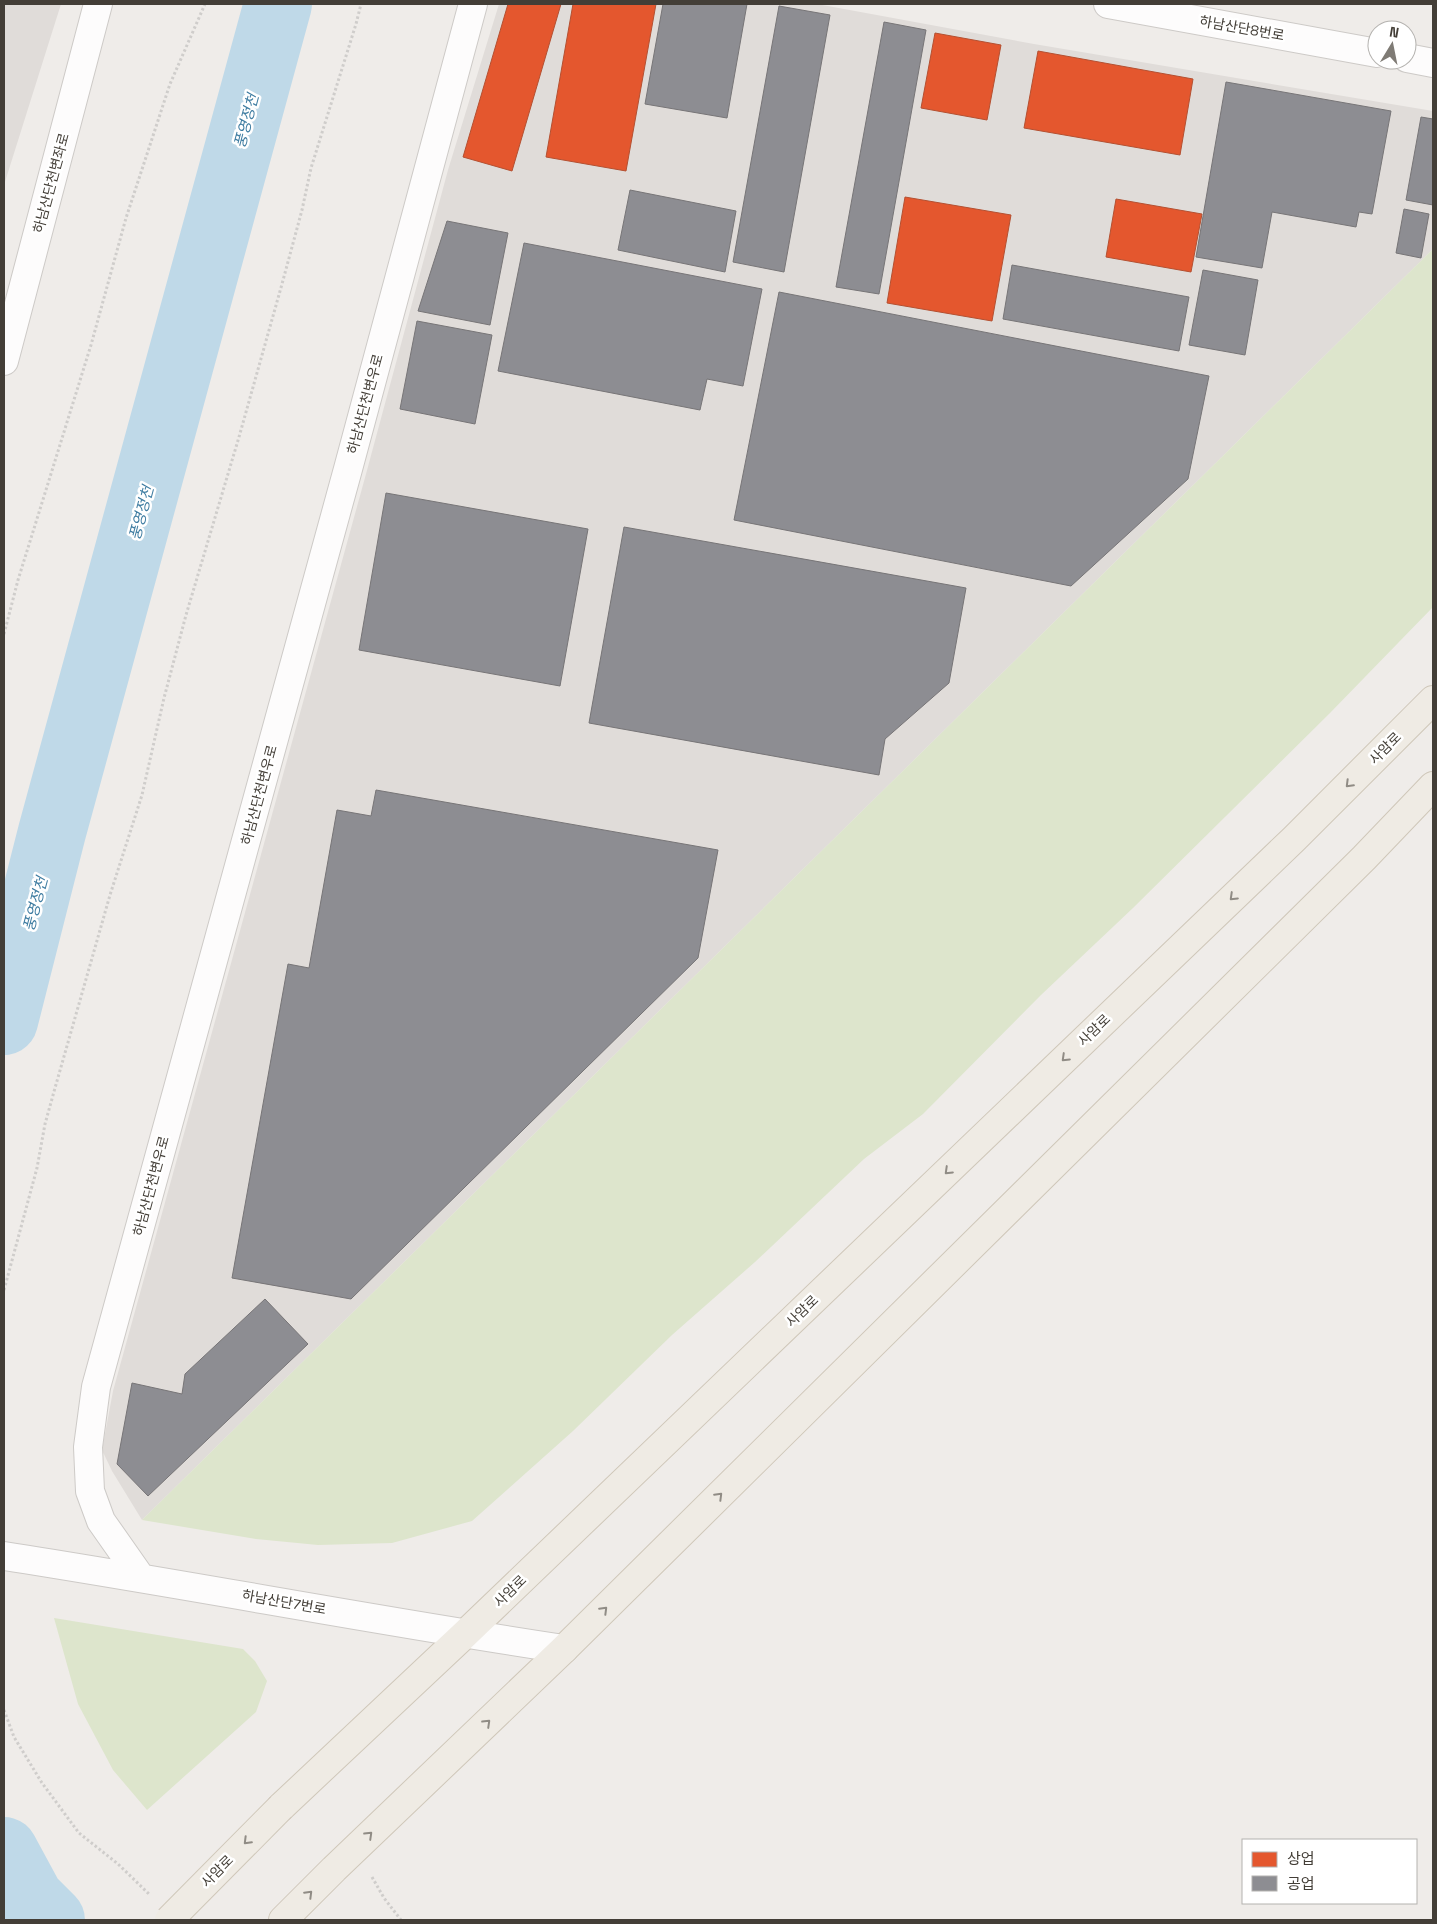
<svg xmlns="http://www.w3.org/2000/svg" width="1437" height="1924" font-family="'Space Grotesk','Noto Sans KR',sans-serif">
	<rect width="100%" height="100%" fill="#efece9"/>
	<path fill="#e0dcd9" d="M4,4H61L4,185Z
		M499,4H817L1034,44L1433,111V249L142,1520L112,1471L102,1450L113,1391L366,474L448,170Z"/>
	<path fill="#dde5cc" d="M1433,249V607L1330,713L1133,908L1041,995L923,1114L864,1159L755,1262L672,1335L573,1431L472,1521L392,1543L318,1545L256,1539L142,1520Z
		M54,1618L243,1649L255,1661L267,1681L256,1712L147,1810L113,1770L78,1704Z"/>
	<path fill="#e4572e" stroke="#b45031" d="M508,4H561L512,171L463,157Z
		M573,4H656L626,171L546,157Z
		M935,33L1001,45L987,120L921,108Z
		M1038,51L1193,79L1180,155L1024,128Z
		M905,197L1011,215L992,321L887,303Z
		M1116,199L1202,214L1191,272L1106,257Z"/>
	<path fill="#8d8d92" stroke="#777577" d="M663,4H747L727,118L645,104Z
		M779,6L830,15L784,272L733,262Z
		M884,22L926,30L879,294L836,287Z
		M1226,82L1391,111L1372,214L1359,212L1356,227L1272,212L1262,268L1196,257Z
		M1421,117L1433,119V205L1406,200Z
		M630,190L736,211L725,272L618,250Z
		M1404,209L1429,214L1421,258L1396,253Z
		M447,221L508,233L490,325L418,311Z
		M524,243L762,289L743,386L707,379L700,410L498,371Z
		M1012,265L1189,297L1179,351L1003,319Z
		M1203,270L1258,280L1245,355L1189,345Z
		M779,292L1209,376L1188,479L1071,586L734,520Z
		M417,321L492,335L475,424L400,409Z
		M386,493L588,529L560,686L359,650Z
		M624,527L966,588L949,683L885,739L879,775L589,723Z
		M376,790L718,850L698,958L351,1299L232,1278L288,964L309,968L337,810L371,816Z
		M265,1299L308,1344L148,1496L117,1464L132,1383L182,1394L185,1374Z"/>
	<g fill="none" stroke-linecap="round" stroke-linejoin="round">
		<path stroke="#bfd9e8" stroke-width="68" d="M4,1021L52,832L278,4
			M4,1851L30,1899L51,1920"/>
		<g stroke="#cdcac7" stroke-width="30">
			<path id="minor" d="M1108,4L1377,53
				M1407,58L1433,63
				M4,361L98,4
				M4,1556C191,1585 377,1621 564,1649
				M141,1578L101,1521L90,1491L88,1447L96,1387L348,469L473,4"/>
		</g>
		<g stroke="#cfc7b9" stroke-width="30">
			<path id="major" d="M281,1807L465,1634L1294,839L1433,700
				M283,1920L334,1869L564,1649L1364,858L1433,786"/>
		</g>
		<path stroke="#cfcdcb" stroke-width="3" stroke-dasharray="2.5 2.5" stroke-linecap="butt" d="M4,634L18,580L91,345L126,218L170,84L205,4
			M4,1290L37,1168L45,1124L55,1088L110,895L142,795L164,698L186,615L239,437L282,284L302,210L311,168L356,24L361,4
			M4,1710L14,1737L42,1783L79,1833L118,1864L149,1894
			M372,1877L384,1898L401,1920"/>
		<use href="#minor" stroke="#fdfcfc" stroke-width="28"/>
		<use href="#major" stroke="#efebe4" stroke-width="28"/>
		<g stroke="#cfc7b9" stroke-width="30" stroke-linecap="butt">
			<path id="major-bridge" d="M169,1920L281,1807"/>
		</g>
		<use href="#major-bridge" stroke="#efebe4" stroke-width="28"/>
	</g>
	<defs><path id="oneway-chevron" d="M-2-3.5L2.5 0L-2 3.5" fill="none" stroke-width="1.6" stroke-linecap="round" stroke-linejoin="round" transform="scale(1.25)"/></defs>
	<g stroke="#908c85">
		<use href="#oneway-chevron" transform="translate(1349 784) rotate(135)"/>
		<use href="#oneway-chevron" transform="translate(1233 897) rotate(136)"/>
		<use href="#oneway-chevron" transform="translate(1065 1058) rotate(136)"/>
		<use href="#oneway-chevron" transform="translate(948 1171) rotate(136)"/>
		<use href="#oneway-chevron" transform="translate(719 1496) rotate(-45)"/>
		<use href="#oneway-chevron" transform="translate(604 1610) rotate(-45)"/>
		<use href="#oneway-chevron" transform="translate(487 1723) rotate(-44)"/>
		<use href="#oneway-chevron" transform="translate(369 1835) rotate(-44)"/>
		<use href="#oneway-chevron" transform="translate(247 1841) rotate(135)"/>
		<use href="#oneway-chevron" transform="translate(309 1894) rotate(-45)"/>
	</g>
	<g text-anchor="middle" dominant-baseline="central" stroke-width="5" stroke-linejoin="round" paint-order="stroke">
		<g font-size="14" fill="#433e37" stroke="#fff">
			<text transform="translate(1242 28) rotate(10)">하남산단8번로</text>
			<text transform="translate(51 183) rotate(-75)">하남산단천변좌로</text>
			<text transform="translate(365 404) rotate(-75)">하남산단천변우로</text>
			<text transform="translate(1385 748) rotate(-45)">사암로</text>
			<text transform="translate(259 795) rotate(-75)">하남산단천변우로</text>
			<text transform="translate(1094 1030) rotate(-44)">사암로</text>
			<text transform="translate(151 1186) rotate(-75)">하남산단천변우로</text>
			<text transform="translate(802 1311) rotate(-44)">사암로</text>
			<text transform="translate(510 1591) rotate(-44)">사암로</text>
			<text transform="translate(284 1602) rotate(10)">하남산단7번로</text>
			<text transform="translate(217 1871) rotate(-45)">사암로</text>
		</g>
		<g font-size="15" font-style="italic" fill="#3e7ca1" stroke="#fff">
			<text transform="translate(246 121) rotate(-75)">풍영정천</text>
			<text transform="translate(141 513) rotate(-75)">풍영정천</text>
			<text transform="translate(35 904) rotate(-75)">풍영정천</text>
		</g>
	</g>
	<rect width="1437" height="1924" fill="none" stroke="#433e37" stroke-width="10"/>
	<rect x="1242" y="1839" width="175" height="65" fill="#ffffff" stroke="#b4b2af"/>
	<rect x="1252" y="1852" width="25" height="15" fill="#e4572e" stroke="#b4b2af"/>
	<text x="1287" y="1864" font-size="15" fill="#433e37">상업</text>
	<rect x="1252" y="1876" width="25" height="15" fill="#8d8d92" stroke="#b4b2af"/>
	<text x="1287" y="1889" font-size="15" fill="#433e37">공업</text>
	<g transform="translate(1392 45) rotate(10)"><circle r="24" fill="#ffffff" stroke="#b4b2af"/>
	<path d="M0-4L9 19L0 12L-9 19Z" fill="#7f7b75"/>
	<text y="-8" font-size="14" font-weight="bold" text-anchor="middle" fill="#433e37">N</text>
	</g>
</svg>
